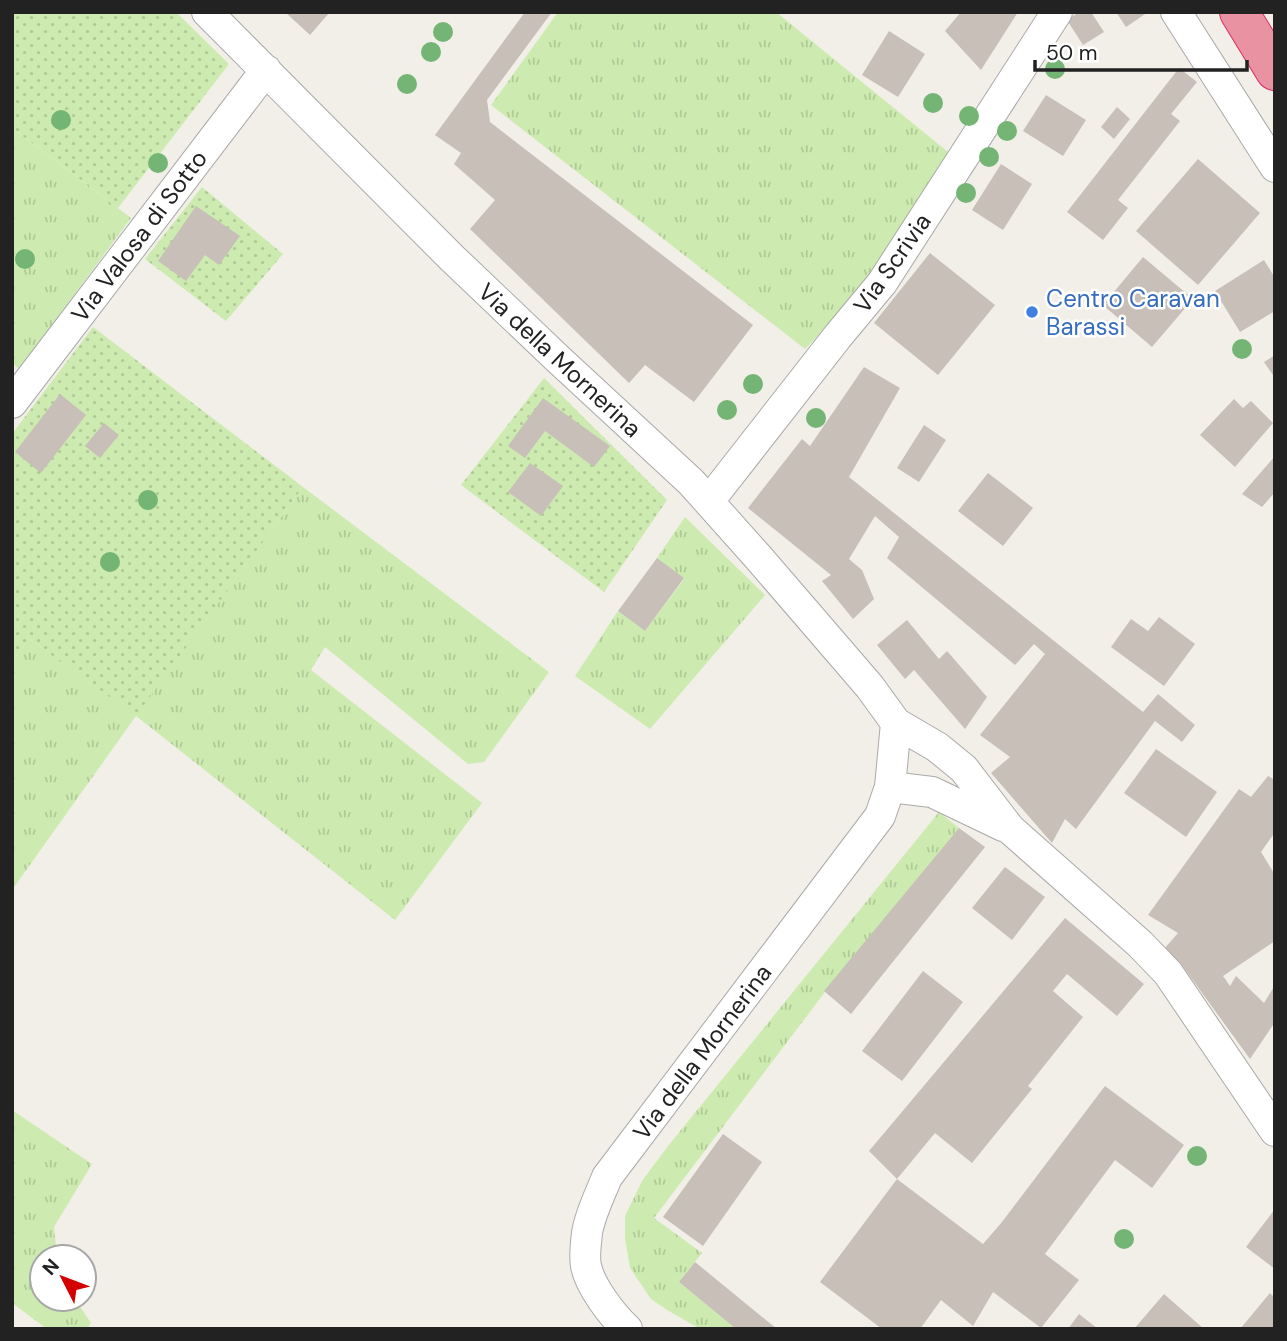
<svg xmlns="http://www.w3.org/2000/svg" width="1287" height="1341" font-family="'DM Sans',sans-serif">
	<defs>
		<pattern id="grass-tufts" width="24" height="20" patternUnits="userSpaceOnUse" patternTransform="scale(1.75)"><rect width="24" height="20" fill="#cdebb0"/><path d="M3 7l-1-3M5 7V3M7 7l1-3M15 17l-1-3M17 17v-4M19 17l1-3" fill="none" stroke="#b0c997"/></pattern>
		<pattern id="garden-dots" width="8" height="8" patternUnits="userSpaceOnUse" patternTransform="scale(1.75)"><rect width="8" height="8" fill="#cdebb0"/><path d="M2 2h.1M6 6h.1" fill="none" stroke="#b0c997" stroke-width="1.8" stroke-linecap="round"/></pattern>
	</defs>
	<rect width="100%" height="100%" fill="#f2efe9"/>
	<path fill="url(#grass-tufts)" d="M558,12H776L953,156L860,294L805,349L491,105Z
		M12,128L131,218L19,369L12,363Z
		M303,487L549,672L484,762L468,764L325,647L311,670L482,803L395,920L136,716L12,890V661L29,639L136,715Z
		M685,517L765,595L650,729L575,676L618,611L645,631L684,579L657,558Z
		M939,812L959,828L828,988L654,1218L702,1253L679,1282L736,1329H700L667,1310L651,1299L630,1268L625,1238V1216L642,1181L668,1146Z
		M12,1110L92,1164L54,1227L57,1257H42V1299H75L91,1323L87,1329H47L12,1303Z"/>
	<path fill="url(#garden-dots)" d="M12,12H176L229,64L118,208L12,128Z
		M202,187L283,254L226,321L145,259Z
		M93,327L303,487L136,716L29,639L12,661V434Z
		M544,378L667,500L604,592L461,485Z"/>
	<path fill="#c7bfb8" d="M285,12H330L310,35Z
		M525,12H552L487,100L490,122L753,325L694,402L645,365L629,383L470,229L495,200L454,164L461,153L435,135Z
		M961,12H1018L981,70L945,31Z
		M1079,12H1091L1104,32L1083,45L1067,20Z
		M1116,12H1148L1126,27Z
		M889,31L925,54L898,97L862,75Z
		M1179,68L1197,82L1171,114L1180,121L1118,200L1128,208L1103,240L1067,212Z
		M1046,95L1086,120L1063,156L1023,131Z
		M1117,107L1130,119L1114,139L1101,127Z
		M1198,159L1260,213L1198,285L1136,231Z
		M1001,164L1032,184L1003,230L972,210Z
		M196,206L240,236L219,265L205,255L186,281L158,261Z
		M930,253L995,305L938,375L874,323Z
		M1143,257L1193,299L1152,347L1103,305Z
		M1264,260L1275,278V311L1240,332L1215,291Z
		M1275,355V378L1264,362Z
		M864,367L900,388L849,477L1143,712L1158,694L1195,725L1182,742L1155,721L1076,829L1065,819L1052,843L991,773L1010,757L980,735L1045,654L1034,644L1015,665L887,558L899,537L875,516L849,559L862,570L874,599L853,619L822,581L831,575L748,508L802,439L810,446Z
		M60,394L86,415L41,473L15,452Z
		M543,398L610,446L594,467L545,431L525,458L508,446Z
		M1234,399L1243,408L1251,401L1273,423L1235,467L1200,435Z
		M104,423L119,435L100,458L85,446Z
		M924,425L946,440L919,482L897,468Z
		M1275,456V492L1262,507L1242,494Z
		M530,463L563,486L541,516L508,492Z
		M988,473L1033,508L1003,546L958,511Z
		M657,558L684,578L645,631L618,611Z
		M1159,617L1195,644L1164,686L1111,647L1131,619L1148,631Z
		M907,620L939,659L947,651L987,697L965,729L914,670L905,679L877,645Z
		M1156,749L1217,792L1186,837L1124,793Z
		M1268,776L1275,780V832L1261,852L1275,875V941L1223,976L1230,986L1236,976L1264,1003L1275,985V1026L1273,1025L1250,1059L1181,964L1164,949L1178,933L1148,915L1239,789L1251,797Z
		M959,828L985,847L851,1014L824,991Z
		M1005,867L1045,897L1012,940L972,908Z
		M1065,918L1144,984L1117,1016L1067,974L1053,991L1083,1017L1028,1086L1032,1089L972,1163L935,1133L897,1179L869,1151Z
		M923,971L963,1002L902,1081L862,1051Z
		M1105,1086L1184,1145L1152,1188L1115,1160L1045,1254L1079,1280L1041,1328L993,1292L973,1326L941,1300L920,1329H882L820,1282L897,1179L983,1244L1002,1222Z
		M723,1134L762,1162L703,1246L663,1217Z
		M1275,1209V1269L1246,1247Z
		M695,1262L777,1329H736L679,1282Z
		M1270,1293L1275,1298V1329H1240Z
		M1164,1294L1204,1329H1134Z
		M1079,1314L1098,1329H1068Z"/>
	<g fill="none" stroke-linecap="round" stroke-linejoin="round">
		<g stroke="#a9a9a9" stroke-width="32">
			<path id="street" d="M207,12L452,258L557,358L691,482L758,557L870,687L896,723L890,787L880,816L607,1177C600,1195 590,1214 587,1233C586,1242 584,1257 586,1266C590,1286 612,1315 627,1329
				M1176,12L1275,167
				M12,403L266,70
				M709,501L838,336L882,283L1057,12
				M896,723L937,747L964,769L1010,829L1140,944L1168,973L1275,1131
				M890,787L932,792L1003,826"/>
		</g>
		<g stroke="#dc2a67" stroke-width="40">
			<path id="highway" d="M1239,12L1275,71"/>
		</g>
		<use href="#street" stroke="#fff" stroke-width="30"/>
		<use href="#highway" stroke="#e892a2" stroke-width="38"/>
	</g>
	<g fill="#74b475">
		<circle cx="443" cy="32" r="10"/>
		<circle cx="431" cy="52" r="10"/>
		<circle cx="1055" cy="69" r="10"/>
		<circle cx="407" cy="84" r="10"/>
		<circle cx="933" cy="103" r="10"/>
		<circle cx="969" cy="116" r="10"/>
		<circle cx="61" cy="120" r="10"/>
		<circle cx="1007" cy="131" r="10"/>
		<circle cx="989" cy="157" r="10"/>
		<circle cx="158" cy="163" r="10"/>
		<circle cx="966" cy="193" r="10"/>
		<circle cx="25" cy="259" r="10"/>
		<circle cx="1242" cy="349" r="10"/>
		<circle cx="753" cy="384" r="10"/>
		<circle cx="727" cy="410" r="10"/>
		<circle cx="816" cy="418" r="10"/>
		<circle cx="148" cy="500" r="10"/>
		<circle cx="110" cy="562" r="10"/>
		<circle cx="1197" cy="1156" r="10"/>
		<circle cx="1124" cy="1239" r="10"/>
	</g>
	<circle fill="#3f7fe0" stroke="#fff" stroke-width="2.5" cx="1032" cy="312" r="7"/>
	<g text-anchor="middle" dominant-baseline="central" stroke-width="5" stroke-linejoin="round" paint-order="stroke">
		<g font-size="24" fill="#222" stroke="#fff">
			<text transform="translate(139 236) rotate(-53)">Via Valosa di Sotto</text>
			<text transform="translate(892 263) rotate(-55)">Via Scrivia</text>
			<text transform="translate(560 360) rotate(43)">Via della Mornerina</text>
			<text transform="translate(702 1052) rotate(-53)">Via della Mornerina</text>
		</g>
		<g font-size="24" fill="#366cbe" stroke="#fff" text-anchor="start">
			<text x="1046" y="298">Centro Caravan<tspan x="1046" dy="28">Barassi</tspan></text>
		</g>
	</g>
	<rect width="1287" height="1341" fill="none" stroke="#222222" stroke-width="28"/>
	<g transform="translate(63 1278) rotate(312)"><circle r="33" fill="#ffffff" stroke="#a7a7a7" stroke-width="2"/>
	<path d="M0-5L12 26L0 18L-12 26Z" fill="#d40000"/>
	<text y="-10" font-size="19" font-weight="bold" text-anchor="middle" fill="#222222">N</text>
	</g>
	<path d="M1035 60v10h212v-10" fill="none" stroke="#222222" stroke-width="3.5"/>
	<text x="1046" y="60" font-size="21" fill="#222222" stroke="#ffffff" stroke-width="5" paint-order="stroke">50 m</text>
</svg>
